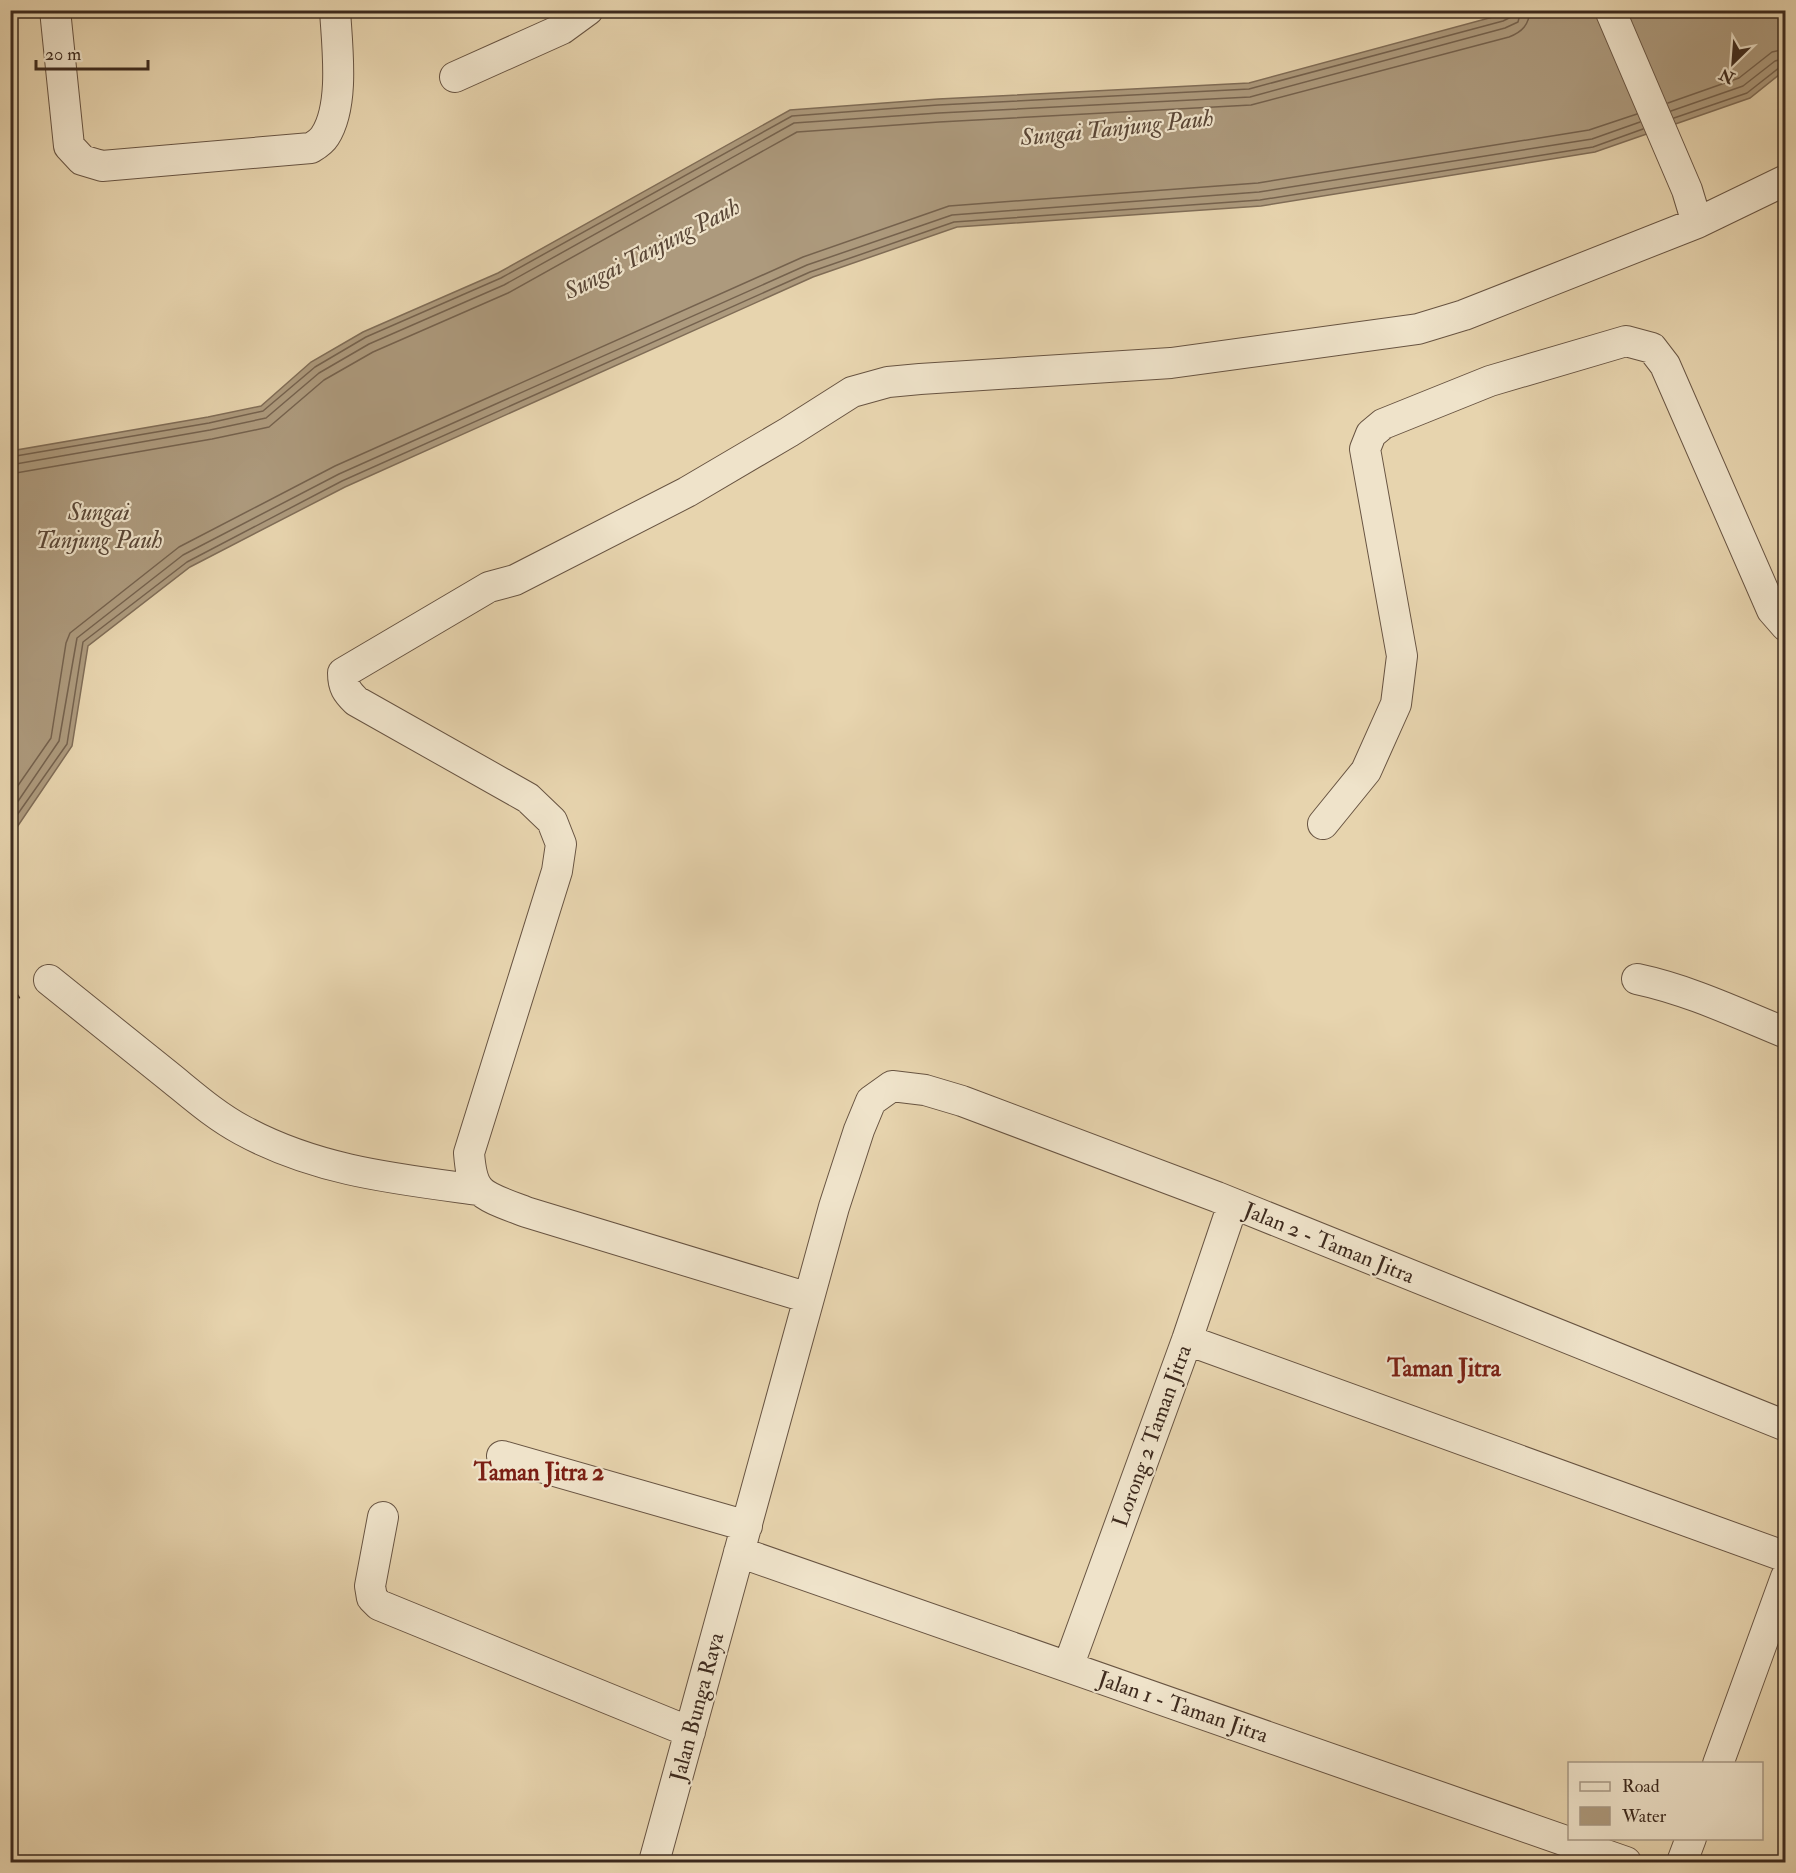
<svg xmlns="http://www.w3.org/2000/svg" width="1796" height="1873" font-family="'IM FELL Double Pica',serif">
	<rect width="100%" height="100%" fill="#e7d4ae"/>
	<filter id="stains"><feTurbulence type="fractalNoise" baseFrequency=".00333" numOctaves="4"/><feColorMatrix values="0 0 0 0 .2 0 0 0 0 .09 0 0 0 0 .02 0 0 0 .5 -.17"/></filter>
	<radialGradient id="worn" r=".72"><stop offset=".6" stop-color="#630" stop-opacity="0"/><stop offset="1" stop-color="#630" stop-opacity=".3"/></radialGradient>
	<path fill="#ad9a7d" stroke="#806d57" stroke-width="1.5" d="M1515,11H1785V70L1750,98L1595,152L1261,206L957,227L813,277L345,487L190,567L88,646L72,746L11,836V451L208,417L261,406L311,362L363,332L498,273L790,110L938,99L1249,83Z"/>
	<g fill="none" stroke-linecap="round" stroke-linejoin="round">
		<path stroke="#75624e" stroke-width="1.5" d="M1668,103L1739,78L1772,52L1786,49
			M1671,111L1743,86L1775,61L1786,58
			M1674,118L1747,93L1780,67L1786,65
			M10,457L209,423L263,411L315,367L366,337L501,278L792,116L938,105L1249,89L1503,21L1511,17L1513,10
			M10,465L210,430L266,418L319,373L369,344L504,285L794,123L939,113L1250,97L1505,28L1518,22L1521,10
			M10,474L212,439L269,427L324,380L373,352L508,293L797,132L939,122L1251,105L1509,37C1522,32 1529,25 1530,10
			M10,797L51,738L66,643L70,633L179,547L335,466L803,257L949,206L1258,183L1589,130L1637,114
			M10,813L59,741L77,638L183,555L339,474L807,265L952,215L1259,192L1592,139L1640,122
			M10,825L67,744L83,642L187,562L342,481L810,272L954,222L1260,200L1593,147L1643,129"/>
	</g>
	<path fill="#958269" stroke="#3d2a1e" stroke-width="1.5" d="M1786,289V301L1780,295Z"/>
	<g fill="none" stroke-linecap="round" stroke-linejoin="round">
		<g stroke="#685442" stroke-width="32">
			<path id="street" d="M55,10L69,146L82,160L102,166L311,148C316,145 322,141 325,136C345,105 337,46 335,10
				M1610,10L1687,190L1697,223L1786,180
				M455,77L562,29L588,10
				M1323,824L1366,771L1396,704L1402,656L1365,449L1371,434L1383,424L1490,381L1626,341L1652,348L1665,365L1772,610L1786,626
				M1637,979C1689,990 1737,1013 1786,1033
				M49,980C88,1011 127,1043 166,1074C191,1094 214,1115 242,1130C317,1171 397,1179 479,1190
				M809,1298L526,1212C514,1207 487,1199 479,1189C471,1180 470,1164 469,1153L557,871L561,844L552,821L528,798L356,701C347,692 343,687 343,673L489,587L515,580L687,492L789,432L852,392L888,382L920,379L1171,363L1418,329L1464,315L1697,223
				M1187,1340L1786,1557
				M502,1456L747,1526
				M383,1517L370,1586L372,1598L379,1605L690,1732
				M739,1552L1626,1862
				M1068,1667L1187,1340L1233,1204
				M1718,1764L1786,1577
				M654,1862L834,1207L859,1130L871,1101L892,1086L925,1090L962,1101L1217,1197L1786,1426
				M1682,1862L1691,1838"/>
		</g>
		<path stroke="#3d2a1e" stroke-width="4" stroke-dasharray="1.5 3" stroke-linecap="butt" d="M10,1001L20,996"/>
		<use href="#street" stroke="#efe3ca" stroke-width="30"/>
	</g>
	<g text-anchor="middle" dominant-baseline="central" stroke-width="4.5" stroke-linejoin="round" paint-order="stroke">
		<g font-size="22" fill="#3d2a1e" stroke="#efe3ca">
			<text transform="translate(1329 1243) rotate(22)">Jalan 2 - Taman Jitra</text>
			<text transform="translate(1152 1436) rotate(-70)">Lorong 2 Taman Jitra</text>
			<text transform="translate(697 1707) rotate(-75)">Jalan Bunga Raya</text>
			<text transform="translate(1183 1707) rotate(19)">Jalan 1 - Taman Jitra</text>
		</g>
		<g font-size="24" font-style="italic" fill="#594636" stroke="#efe3ca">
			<text transform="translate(1117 128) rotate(-6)">Sungai Tanjung Pauh</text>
			<text transform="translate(652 249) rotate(-27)">Sungai Tanjung Pauh</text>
			<text x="99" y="512">Sungai<tspan x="99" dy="28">Tanjung Pauh</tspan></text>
		</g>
		<g font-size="24" font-weight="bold" fill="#7a1f14" stroke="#efe3ca">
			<text x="1444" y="1368">Taman Jitra</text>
			<text x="539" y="1472">Taman Jitra 2</text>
		</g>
	</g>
	<rect width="1796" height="1873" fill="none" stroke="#e7d4ae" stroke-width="36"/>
	<rect x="12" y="12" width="1772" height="1849" fill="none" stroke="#3d2a1e" stroke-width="3"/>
	<rect x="18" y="18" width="1760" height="1837" fill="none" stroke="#3d2a1e" stroke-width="1.5"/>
	<rect x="1568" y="1762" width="195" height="78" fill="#efe3ca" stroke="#a89985" stroke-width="1.5"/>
	<rect x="1580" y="1782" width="30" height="9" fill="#efe3ca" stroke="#a89985" stroke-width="1.5"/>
	<text x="1622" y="1792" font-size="18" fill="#3d2a1e">Road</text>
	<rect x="1580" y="1807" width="30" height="18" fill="#ad9a7d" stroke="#a89985" stroke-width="1.5"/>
	<text x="1622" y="1822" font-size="18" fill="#3d2a1e">Water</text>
	<g transform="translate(1733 63) rotate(205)" stroke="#efe3ca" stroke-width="4.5" paint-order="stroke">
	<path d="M0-4.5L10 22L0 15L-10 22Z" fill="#3d2a1e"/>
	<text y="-9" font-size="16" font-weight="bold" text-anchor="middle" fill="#3d2a1e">N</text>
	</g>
	<path d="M36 60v9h112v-9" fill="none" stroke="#3d2a1e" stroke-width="3"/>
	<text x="45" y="60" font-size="18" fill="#3d2a1e" stroke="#efe3ca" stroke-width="4.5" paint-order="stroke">20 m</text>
	<rect width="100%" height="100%" filter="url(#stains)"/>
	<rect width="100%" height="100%" fill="url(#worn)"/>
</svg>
